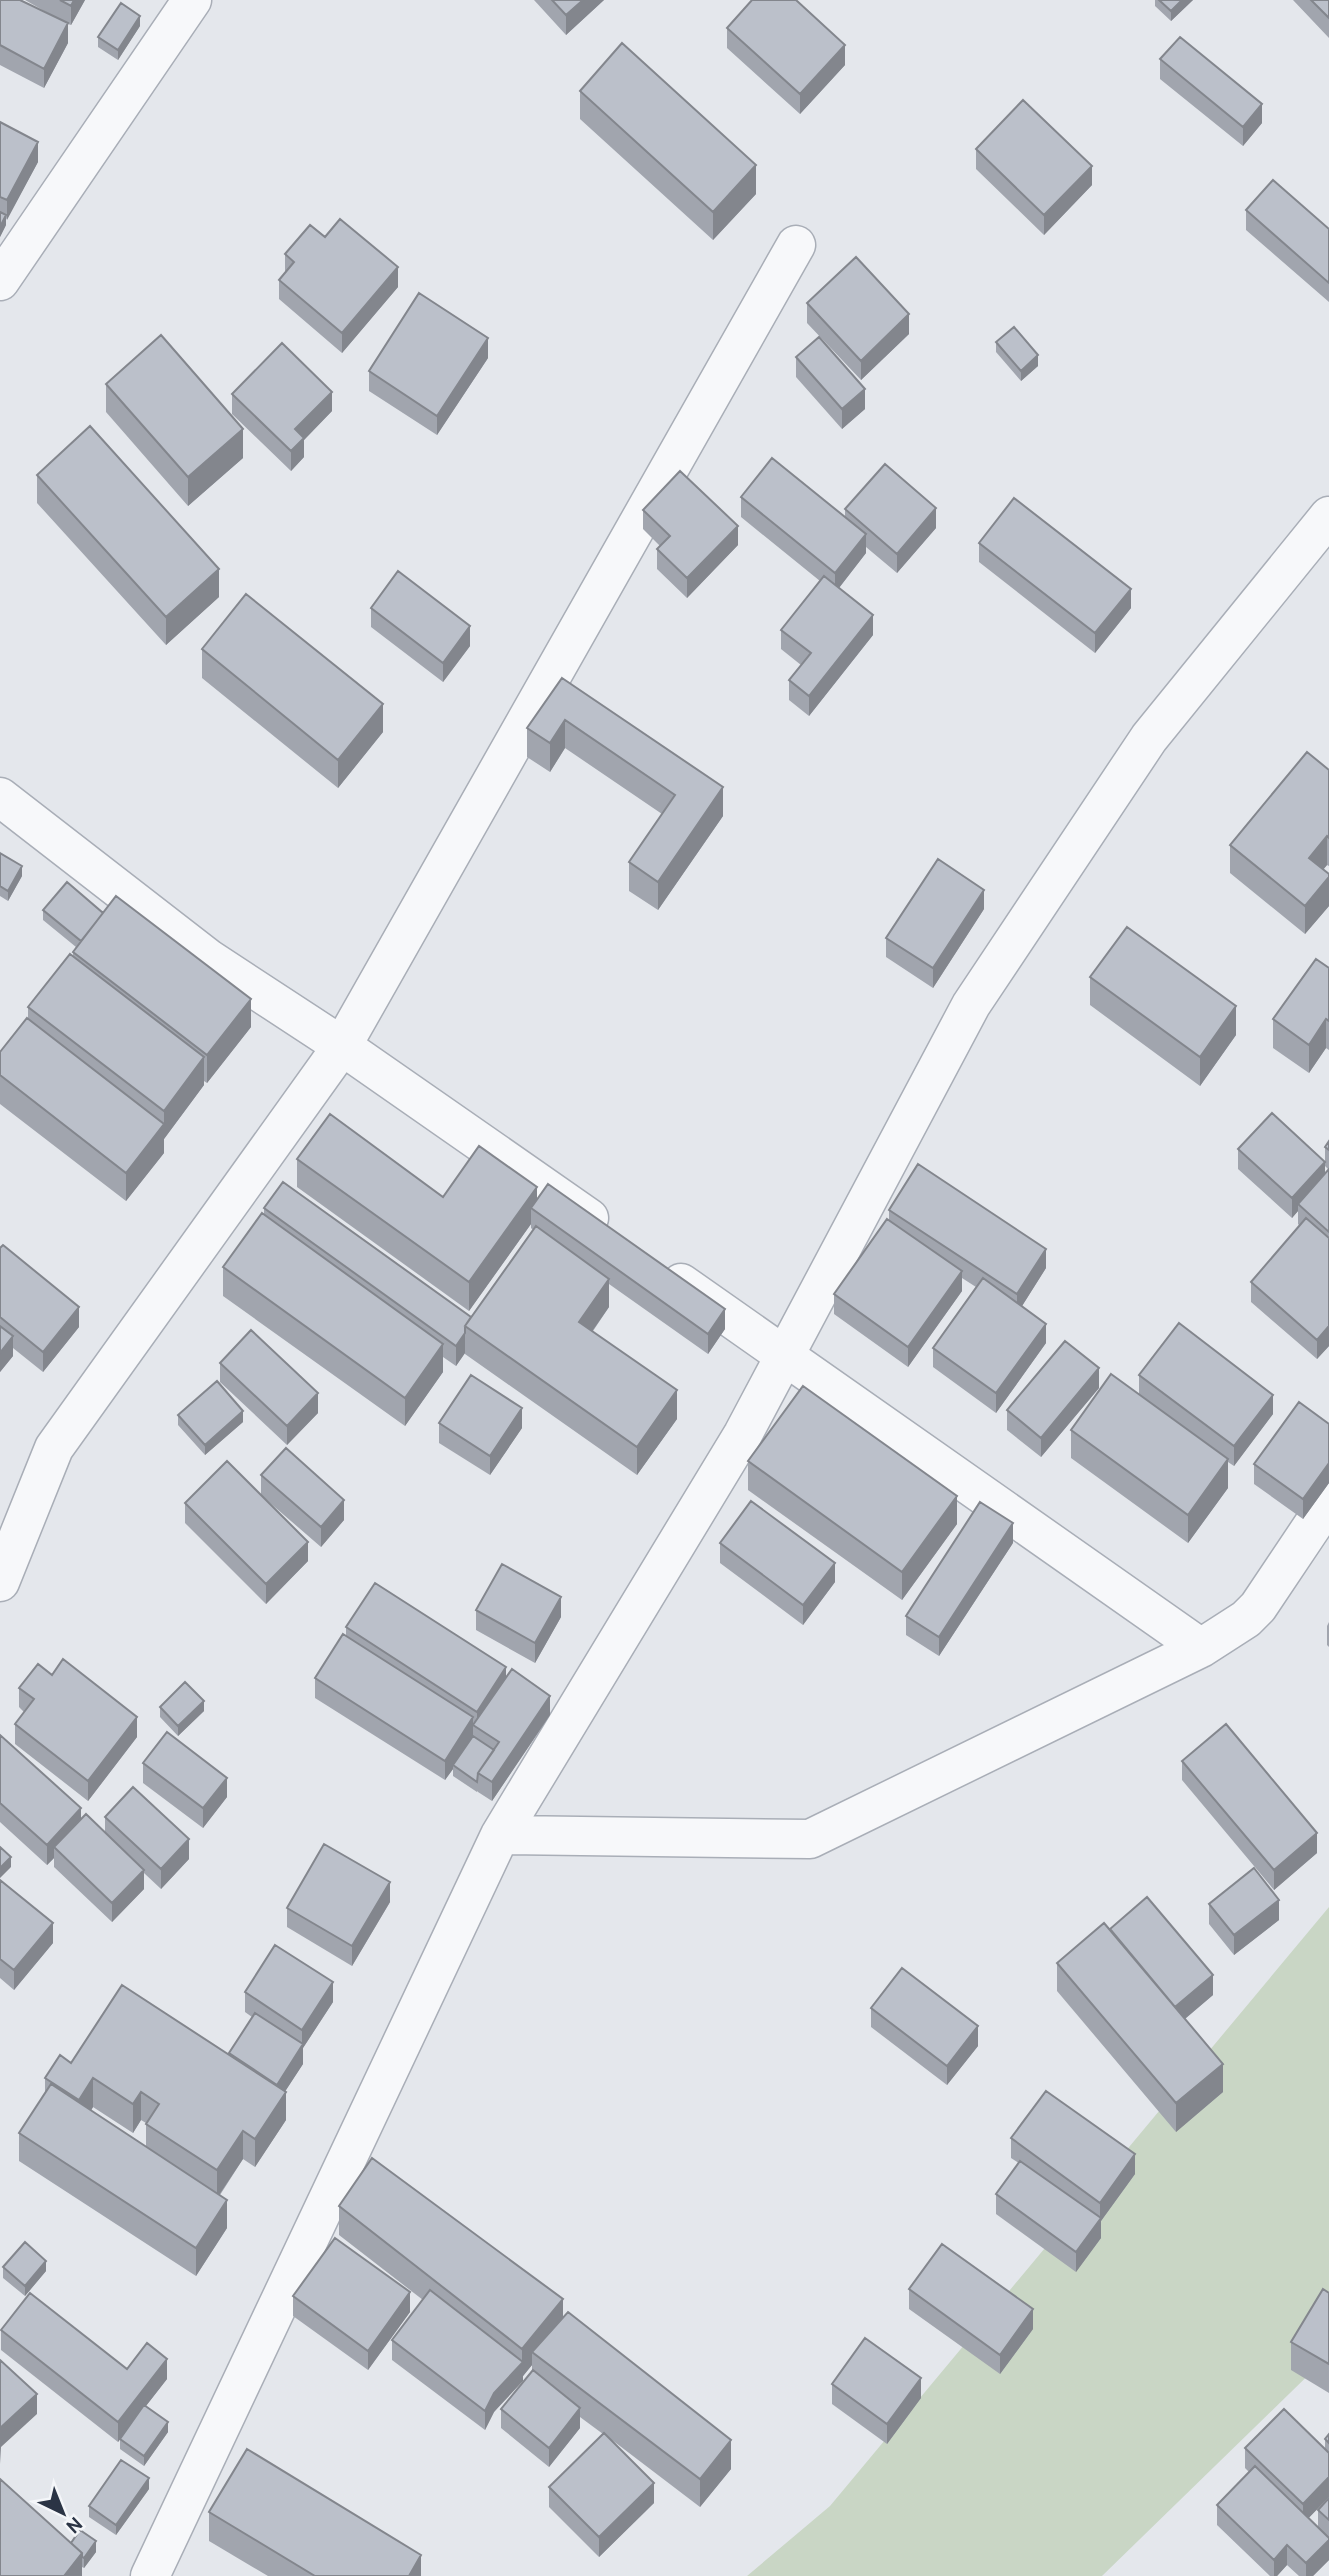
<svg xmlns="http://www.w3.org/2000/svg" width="1329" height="2576" font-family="Cabin,sans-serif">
	<rect width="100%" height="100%" fill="#e4e7ec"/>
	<path fill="#c9d6c5" d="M1329,1907V2355L1102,2576H747L830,2506Z"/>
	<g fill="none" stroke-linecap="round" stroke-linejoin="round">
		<g stroke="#a9aeb7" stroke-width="41">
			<path id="minor" d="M0,281L192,0
				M0,797L209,959L342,1046L589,1218
				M681,1283L1201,1648
				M0,1582L54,1448L342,1046L796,245
				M500,1835L810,1839L1201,1648L1246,1619L1258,1607L1329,1501
				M150,2576L500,1835L743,1434L971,1005L1149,738L1329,516"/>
		</g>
		<use href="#minor" stroke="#f7f8fa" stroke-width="38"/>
	</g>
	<path fill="#a1a5ae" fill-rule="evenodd" d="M0,0L55,17L25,0H85L71,25L68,24V43L44,88L0,65Z
		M534,0H604L566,35Z
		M1155,0H1193L1171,21L1155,6Z
		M1293,0H1329V38Z
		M140,26L118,60L98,47V37Z
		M727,28L845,65L800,114L727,48Z
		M1160,59L1262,123L1243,146L1160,79Z
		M580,91L756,194L713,240L580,119Z
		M0,122L38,162L6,220V225L0,237Z
		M976,149L1092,185L1044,235L976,169Z
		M1246,210L1329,229V302L1246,230Z
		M325,237L398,287L342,353L279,299V280L285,273V254Z
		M807,303L909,334L861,380L807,323Z
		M996,342L1038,366L1021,381L996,352Z
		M796,357L865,409L842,429L796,377Z
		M488,358L437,435L369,391V371Z
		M106,384L243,458L188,506L106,412Z
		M232,394L332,411L304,440V457L291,471L232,414Z
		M37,475L219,597L166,645L37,503Z
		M741,497L845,517V509L936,528L897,573L866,547V553L839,588L873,635L809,716L789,700V680L801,665L781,649V630L820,581L741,517Z
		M643,510L738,545L687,598L657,569V549L660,546L643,529Z
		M979,543L1131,608L1095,653L979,562Z
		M371,608L470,646L443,682L371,627Z
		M202,649L383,732L338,788L202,678Z
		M562,678L723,816L658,910L629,891V862L662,814L565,748L550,772L527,757V728Z
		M1329,770V866L1327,865L1323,870L1329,874V906L1305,934L1230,873V845Z
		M0,853L22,876L8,901L0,896Z
		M984,909L933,988L886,957V938Z
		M43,910L103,913L251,1027L207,1083L204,1081V1085L164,1139V1153L126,1201L0,1104V1052L28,1020V1007L73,956V952L76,947L43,920Z
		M1329,968V1050L1326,1048L1309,1073L1273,1048V1019Z
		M1090,977L1236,1035L1200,1086L1090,1005Z
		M1329,1141V1346L1317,1359L1251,1302V1282L1300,1226L1298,1224V1211L1292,1218L1238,1169V1149L1325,1174L1329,1170L1325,1166V1147Z
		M297,1159L443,1197L537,1199L725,1329L708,1354L609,1284V1307L593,1331L677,1419L637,1475L465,1354V1353L456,1366L443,1357V1372L405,1426L223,1296V1267L264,1215V1208L471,1317L533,1230L531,1228V1224L469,1311L297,1187Z
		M889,1210L1046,1268L1022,1306L1046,1343L996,1413L933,1367V1348L976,1287L962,1278V1291L908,1367L834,1314V1294L889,1220Z
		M0,1248L79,1327L43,1372L13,1348V1356L0,1372Z
		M220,1363L318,1413L287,1445L220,1382Z
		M1139,1375L1273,1414L1234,1466L1228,1462V1488L1188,1543L1071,1458V1430L1139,1395Z
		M1099,1388L1041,1457L1007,1430V1410Z
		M178,1415L243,1422L205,1455L178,1425Z
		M439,1423L522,1428L490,1475L439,1443Z
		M1329,1424V1483L1303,1519L1254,1484V1464Z
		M748,1461L957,1524L902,1600L748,1490Z
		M261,1475L344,1520L321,1547L262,1496L308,1561L266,1604L185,1523V1503L261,1495Z
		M720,1543L835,1582L803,1625L720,1563Z
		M1013,1543L939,1656L906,1635V1616Z
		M476,1610L561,1617L535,1663L476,1630Z
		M1329,1622V1647L1327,1645V1626Z
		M346,1627L506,1678L550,1715L492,1801L478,1792V1791L477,1792L453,1776V1769L445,1780L315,1698V1678L346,1636Z
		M19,1688L137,1737L88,1801L15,1744V1724L24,1712L19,1707Z
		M160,1707L204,1711L178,1736L160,1717Z
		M0,1735L81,1820L105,1832V1817L189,1859L161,1889L144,1873V1889L112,1922L54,1867V1858L47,1865L0,1822Z
		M1182,1761L1317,1853L1274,1890L1182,1780Z
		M143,1763L227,1797L203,1828L143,1783Z
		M0,1880L53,1943L14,1990L0,1978Z
		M390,1902L352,1966L287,1927V1908Z
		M1209,1904L1279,1920L1234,1955L1209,1924Z
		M1110,1929L1213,1995L1185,2019L1223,2092L1176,2132L1057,1991V1963Z
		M245,1992L333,2002L303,2048V2064L285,2091L286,2120L255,2167L243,2159L220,2195L227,2228L196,2276L19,2161V2133L45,2093V2078L71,2063L229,2054V2053L252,2017L245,2012ZM93,2107L133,2133L141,2120L146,2123V2147L91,2111Z
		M871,2008L978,2046L947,2085L871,2027Z
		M1011,2138L1135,2174L1101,2221V2238L1076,2272L996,2214V2194L1019,2163L1011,2158Z
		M339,2206L563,2317L731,2469L700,2507L612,2440L654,2503L599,2557L549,2507V2487L603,2434L580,2417V2428L549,2467L501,2428V2409L532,2371V2365L494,2412L485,2430L392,2360V2340L423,2300L339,2235Z
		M3,2267L46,2271L25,2296L3,2278Z
		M909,2289L1033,2329L1000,2374L909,2309Z
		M1329,2293V2393L1291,2370V2342Z
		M293,2296L410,2312L368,2370L293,2316Z
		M1,2330L127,2369L167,2379L145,2407L168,2432L144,2466L120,2449V2439L124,2434L118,2442L1,2350Z
		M832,2384L921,2398L887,2444L832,2404Z
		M1329,2434V2497L1308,2518L1318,2528V2510L1329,2498V2560L1313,2576H1299L1287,2565L1277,2576H1270L1217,2525V2505L1249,2472L1245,2468V2448H1325V2439Z
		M149,2489L116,2535L89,2517V2506Z
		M209,2512L421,2576H268L209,2541Z
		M71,2543L96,2552L84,2568L82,2567V2576Z"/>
	<path fill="#83868d" d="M74,0H85L71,25V6Z
		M583,0H604L566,35V15Z
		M1182,0H1193L1171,21V11Z
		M140,16V26L118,60V50Z
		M68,23V43L44,88V69Z
		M845,45V65L800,114V94Z
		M1262,104V123L1243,146V127Z
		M38,142V162L7,220V200Z
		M756,165V194L713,240V212Z
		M1092,166V185L1044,235V215Z
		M6,215V225L0,237V227Z
		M398,267V287L342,353V333Z
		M909,314V334L861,380V361Z
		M488,338V358L437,435V416Z
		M1038,355V366L1021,381V371Z
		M865,389V409L842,429V409Z
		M332,392V411L304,440V457L291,471V451L295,429Z
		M243,429V458L188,506V477Z
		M936,508V528L897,573V554Z
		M738,526V545L687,598V578Z
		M866,534V553L835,593V573Z
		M219,569V597L166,645V617Z
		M1131,589V608L1095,653V633Z
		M873,615V635L809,716V696Z
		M470,626V646L443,682V663Z
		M383,704V732L338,788V760Z
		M565,720V748L550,772V743Z
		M723,787V816L658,910V882Z
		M1327,836V865L1309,886V858Z
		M22,866V876L8,901V891Z
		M1329,877V906L1305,934V906Z
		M984,890V909L933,988V968Z
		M251,999V1027L207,1083V1055Z
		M1236,1006V1035L1200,1086V1057Z
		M1326,1019V1048L1309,1073V1045Z
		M204,1057V1085L164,1139V1111Z
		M164,1124V1153L126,1201V1173Z
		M1325,1162V1181L1298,1204V1211L1292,1218V1198Z
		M537,1187V1213L531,1208V1224L469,1311V1282Z
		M1046,1249V1268L1017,1314V1294Z
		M962,1271V1291L908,1367V1347Z
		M609,1279V1307L579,1350V1322Z
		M79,1307V1327L43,1372V1352Z
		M725,1309V1329L708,1354V1334Z
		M1046,1324V1343L996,1413V1393Z
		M1329,1326V1346L1317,1359V1340Z
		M465,1333V1353L456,1366V1346Z
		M13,1336V1356L0,1372V1353Z
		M443,1344V1372L405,1426V1398Z
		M1099,1368V1388L1041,1457V1438Z
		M677,1390V1419L637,1475V1447Z
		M318,1393V1413L287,1445V1426Z
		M1273,1395V1414L1234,1466V1446Z
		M522,1408V1428L490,1475V1456Z
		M243,1411V1422L205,1455V1445Z
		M1228,1459V1488L1188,1543V1515Z
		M1329,1463V1483L1303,1519V1499Z
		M957,1496V1524L902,1600V1572Z
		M344,1500V1520L321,1547V1527Z
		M1013,1523V1543L939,1656V1637Z
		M308,1542V1561L266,1604V1584Z
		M835,1563V1582L803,1625V1605Z
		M561,1597V1617L535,1663V1643Z
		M506,1667V1687L477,1727V1712Z
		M550,1696V1715L492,1801V1782Z
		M204,1701V1711L178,1736V1726Z
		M137,1717V1737L88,1801V1781Z
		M473,1717V1737L453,1765V1769L445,1780V1761Z
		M227,1778V1797L203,1828V1808Z
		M81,1808V1828L54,1847V1858L47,1865V1845Z
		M1317,1833V1853L1274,1890V1870Z
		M189,1839V1859L161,1889V1869Z
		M11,1857V1867L0,1878V1868Z
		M144,1870V1889L112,1922V1903Z
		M390,1882V1902L352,1966V1946Z
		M1279,1900V1920L1234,1955V1935Z
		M53,1923V1943L14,1990V1970Z
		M1213,1975V1995L1174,2028V2008Z
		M333,1982V2002L303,2048V2064L277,2104V2085L302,2046V2030Z
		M978,2026V2046L947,2085V2066Z
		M1223,2064V2092L1176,2132V2103Z
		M93,2078V2107L79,2129V2100Z
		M141,2092V2120L133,2133V2104Z
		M286,2092V2120L255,2167V2139Z
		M243,2131V2159L217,2198V2170Z
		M1135,2154V2174L1101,2221V2238L1076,2272V2252L1100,2220V2203Z
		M227,2200V2228L196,2276V2248Z
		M46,2261V2271L25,2296V2286Z
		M410,2292V2312L368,2370V2351Z
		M563,2299V2327L532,2352V2365L523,2376V2381L494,2412L485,2430V2411L494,2393L522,2362V2349Z
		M1033,2309V2329L1000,2374V2355Z
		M167,2359V2379L118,2442V2422Z
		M921,2378V2398L887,2444V2424Z
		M37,2394V2414L1,2447L0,2464V2428Z
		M580,2408V2428L549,2467V2448Z
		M168,2422V2432L144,2466V2456Z
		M731,2440V2469L700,2507V2479Z
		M1329,2477V2497L1303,2524V2504Z
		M149,2478V2489L116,2535V2525Z
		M654,2483V2503L599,2557V2537Z
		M1329,2540V2560L1313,2576H1306V2563Z
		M96,2541V2552L84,2568V2558Z
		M1287,2545V2565L1277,2576H1274V2560Z
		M82,2553V2576H64Z
		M421,2555V2576H409Z"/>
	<path fill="#bbc0ca" stroke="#83868d" stroke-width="2" d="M0,0H20L68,23L44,69L0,45Z
		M60,0H74L71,6Z
		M552,0H583L566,15Z
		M752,0H796L845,45L800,94L727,28Z
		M1159,0H1182L1171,11Z
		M1311,0H1329V18Z
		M121,3L140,16L118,50L98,37Z
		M1180,37L1262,104L1243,127L1160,59Z
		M622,43L756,165L713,212L580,91Z
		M1023,100L1092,166L1044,215L976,149Z
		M0,122L38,142L7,200L0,197Z
		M1273,180L1329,229V283L1246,210Z
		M0,212L6,215L0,227Z
		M340,219L398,267L342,333L279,280L294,262L285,254L310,225L325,237Z
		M856,257L909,314L861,361L807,303Z
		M419,293L488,338L437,416L369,371Z
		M1014,327L1038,355L1021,371L996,342Z
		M161,335L243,429L188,477L106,384Z
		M819,337L865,389L842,409L796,357Z
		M282,343L332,392L295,429L304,438L291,451L232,394Z
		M90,426L219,569L166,617L37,475Z
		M772,458L866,534L835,573L741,497Z
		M885,464L936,508L897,554L845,509Z
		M680,471L738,526L687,578L657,549L670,536L643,510Z
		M1014,498L1131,589L1095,633L979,543Z
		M398,571L470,626L443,663L371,608Z
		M824,576L873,615L809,696L789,680L811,653L781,630Z
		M246,594L383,704L338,760L202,649Z
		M562,678L723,787L658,882L629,862L675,795L565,720L550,743L527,728Z
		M1307,752L1329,770V838L1327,836L1309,858L1329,874V877L1305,906L1230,845Z
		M0,853L22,866L8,891L0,886Z
		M938,859L984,890L933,968L886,938Z
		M67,882L103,913L81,941L43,910Z
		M116,896L251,999L207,1055L73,952Z
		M1127,927L1236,1006L1200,1057L1090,977Z
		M70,954L204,1057L164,1111L28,1007Z
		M1316,959L1329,968V1021L1326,1019L1309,1045L1273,1019Z
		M27,1018L164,1124L126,1173L0,1075V1052Z
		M1272,1113L1325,1162L1292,1198L1238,1149Z
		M330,1114L443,1197L479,1146L537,1187L469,1282L297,1159Z
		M1329,1141V1150L1325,1147Z
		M918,1164L1046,1249L1017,1294L889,1210Z
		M1329,1169V1232L1298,1204Z
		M283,1182L471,1317L465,1326V1333L456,1346L264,1208Z
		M548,1184L725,1309L708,1334L531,1208Z
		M262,1213L443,1344L405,1398L223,1267Z
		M1306,1218L1329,1238V1326L1317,1340L1251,1282Z
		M887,1219L962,1271L908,1347L834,1294Z
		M536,1226L609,1279L579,1322L677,1390L637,1447L465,1326Z
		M3,1245L79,1307L43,1352L0,1317V1248Z
		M983,1278L1046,1324L996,1393L933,1348Z
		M1179,1323L1273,1395L1234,1446L1139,1375Z
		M0,1326L13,1336L0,1353Z
		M251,1330L318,1393L287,1426L220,1363Z
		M1065,1341L1099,1368L1041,1438L1007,1410Z
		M1111,1374L1228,1459L1188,1515L1071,1430Z
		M471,1375L522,1408L490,1456L439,1423Z
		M217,1381L243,1411L205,1445L178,1415Z
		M803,1386L957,1496L902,1572L748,1461Z
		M1299,1402L1329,1424V1463L1303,1499L1254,1464Z
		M286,1448L344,1500L321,1527L261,1475Z
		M227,1461L308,1542L266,1584L185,1503Z
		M751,1501L835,1563L803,1605L720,1543Z
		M980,1502L1013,1523L939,1637L906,1616Z
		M502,1564L561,1597L535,1643L476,1610Z
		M375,1583L506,1667L477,1712L346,1627Z
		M343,1634L473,1717L445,1761L315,1678Z
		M63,1659L137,1717L88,1781L15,1724L34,1699L19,1688L38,1664L52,1675Z
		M512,1669L550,1696L492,1782L478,1773L499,1742L473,1725Z
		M185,1682L204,1701L178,1726L160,1707Z
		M1226,1724L1317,1833L1274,1870L1182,1761Z
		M167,1732L227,1778L203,1808L143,1763Z
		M0,1735L81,1808L47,1845L0,1803Z
		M473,1736L494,1750L478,1773L477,1782L453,1765Z
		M133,1787L189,1839L161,1869L105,1817Z
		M86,1814L144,1870L112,1903L54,1847Z
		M324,1844L390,1882L352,1946L287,1908Z
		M0,1847L11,1857L0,1868Z
		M1254,1868L1279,1900L1234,1935L1209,1904Z
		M0,1880L53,1923L14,1970L0,1959Z
		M1147,1897L1213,1975L1175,2007L1110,1929Z
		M1104,1923L1223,2064L1176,2103L1057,1963Z
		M275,1945L333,1982L302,2030L245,1992Z
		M902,1968L978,2026L947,2066L871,2008Z
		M122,1985L286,2092L255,2139L243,2131L217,2170L146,2124L159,2104L141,2092L133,2104L93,2078L79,2100L45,2078L60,2055L71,2063Z
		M255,2013L303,2044L277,2085L229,2053Z
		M51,2084L227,2200L196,2248L19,2133Z
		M1046,2091L1135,2154L1100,2203L1011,2138Z
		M372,2158L563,2299L522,2349L339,2206Z
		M1020,2161L1101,2218L1076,2252L996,2194Z
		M335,2238L410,2292L368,2351L293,2296Z
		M25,2242L46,2261L25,2286L3,2267Z
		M942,2244L1033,2309L1000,2355L909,2289Z
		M1323,2289L1329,2293V2364L1291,2342Z
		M430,2290L523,2362L494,2393L485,2411L392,2340Z
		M30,2293L127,2369L147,2343L167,2359L118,2422L1,2330Z
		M568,2312L731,2440L700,2479L532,2352Z
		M865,2338L921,2378L887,2424L832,2384Z
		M0,2360L37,2394L0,2428Z
		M533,2370L580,2408L549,2448L501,2409Z
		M144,2405L168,2422L144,2456L120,2439Z
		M1284,2409L1329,2453V2477L1303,2504L1245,2448Z
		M604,2433L654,2483L599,2537L549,2487Z
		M1329,2434V2443L1325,2439Z
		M247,2449L421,2555L409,2576H315L209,2512Z
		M121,2460L149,2478L116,2525L89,2506Z
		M1255,2466L1329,2538V2540L1306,2563L1287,2545L1274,2560L1217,2505Z
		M0,2479L82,2553L64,2576H0Z
		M1329,2498V2520L1318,2510Z
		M80,2530L96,2541L84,2558L82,2557V2553L71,2543Z"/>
	<g transform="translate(63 2513) rotate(137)" stroke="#f4f6f9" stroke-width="5" paint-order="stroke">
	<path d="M0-5L12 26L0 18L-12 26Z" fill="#2b3445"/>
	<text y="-10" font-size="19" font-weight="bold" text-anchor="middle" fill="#2b3445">N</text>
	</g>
</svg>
